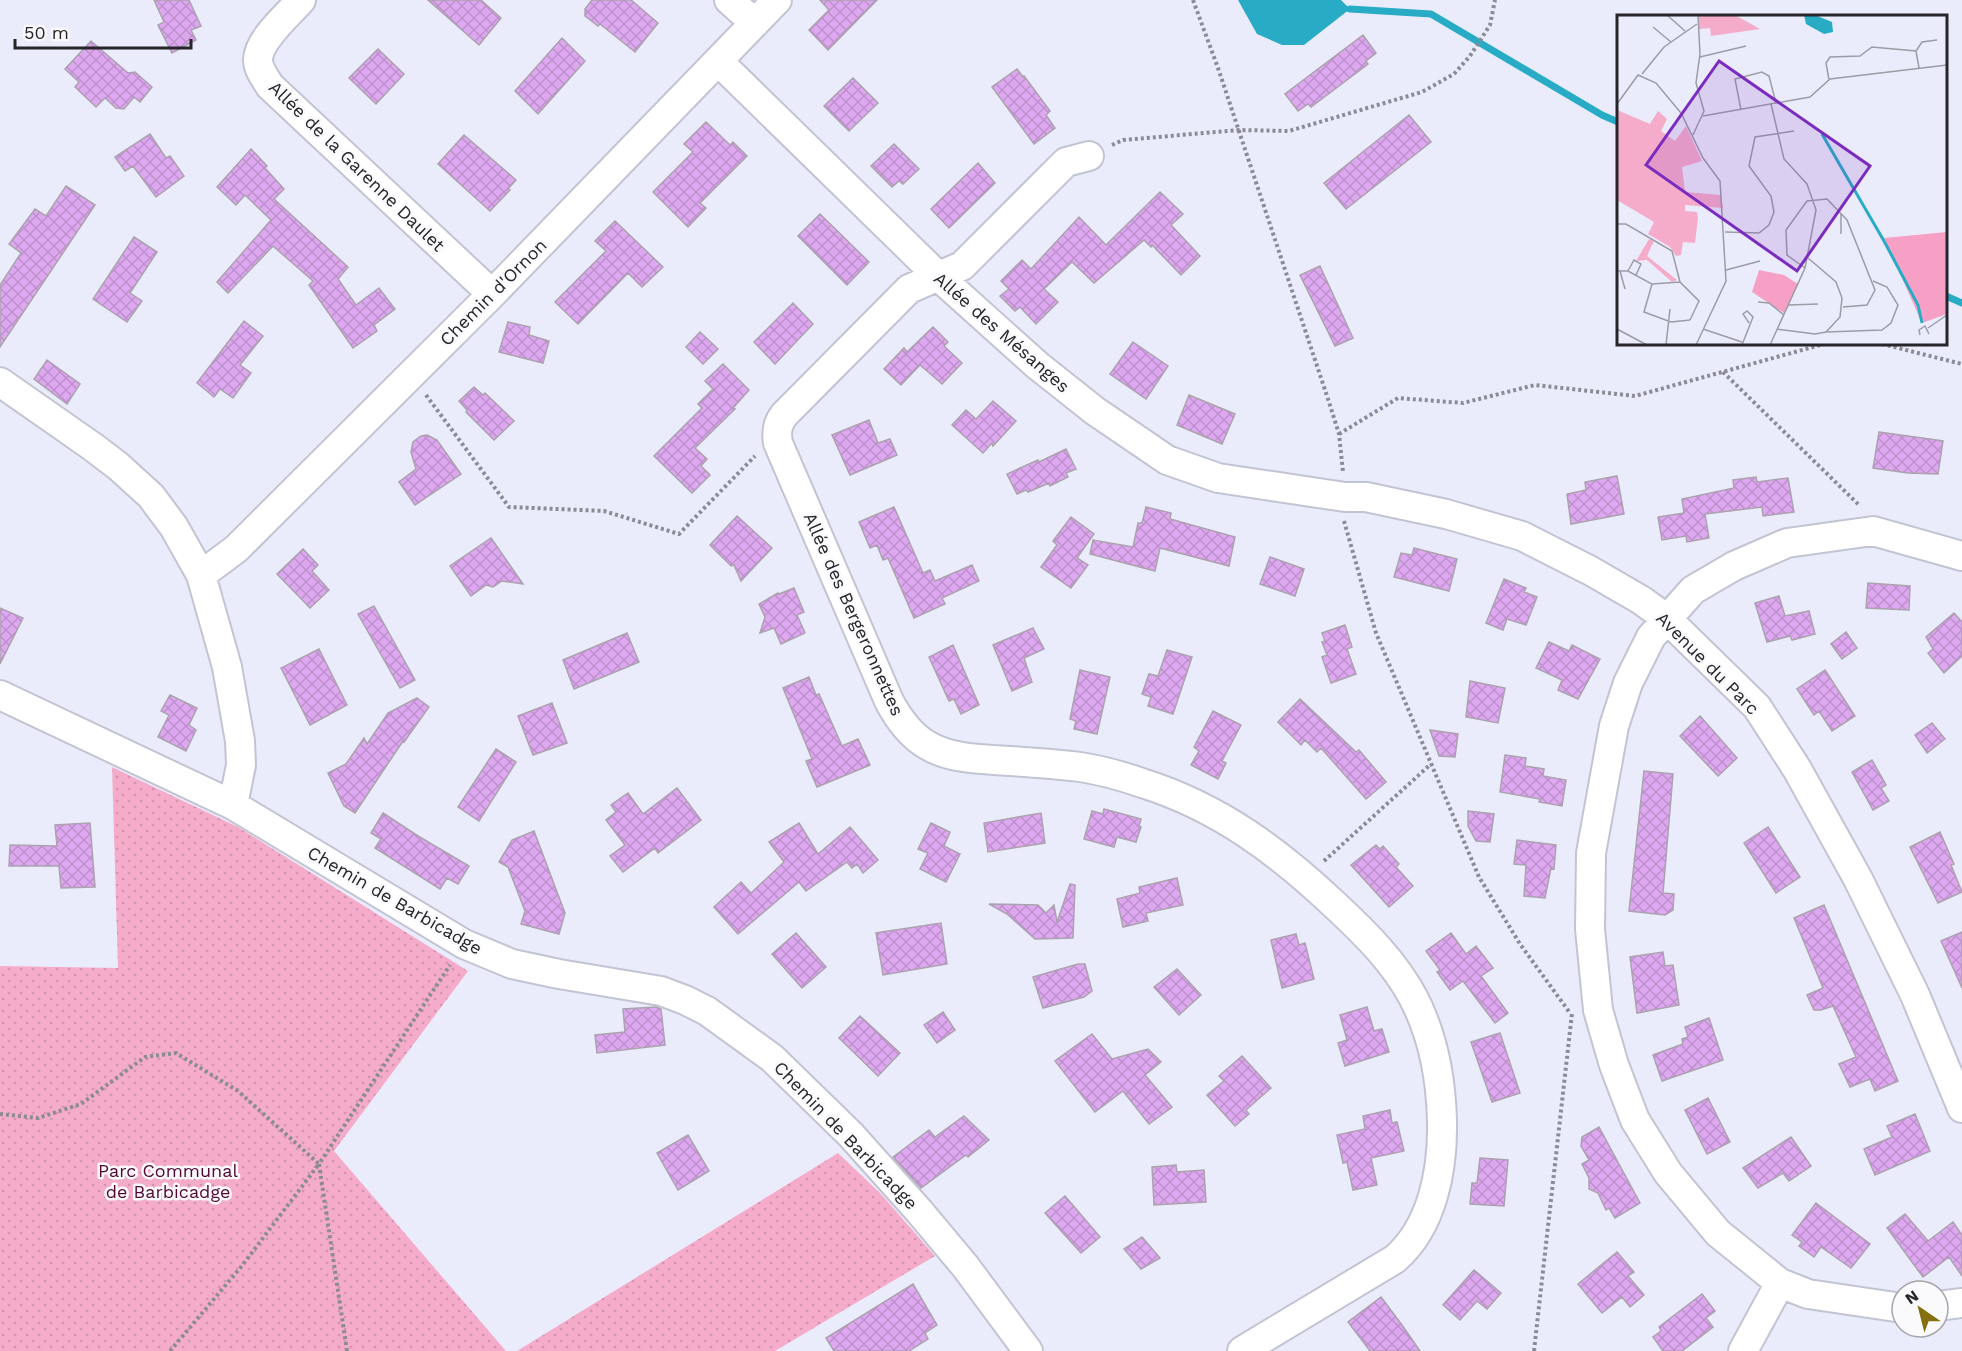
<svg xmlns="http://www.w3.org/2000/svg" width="1962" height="1351" font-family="'Work Sans',sans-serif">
	<defs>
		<pattern id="park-dots" width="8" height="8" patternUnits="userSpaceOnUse" patternTransform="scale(1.5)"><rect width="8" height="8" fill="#f5accb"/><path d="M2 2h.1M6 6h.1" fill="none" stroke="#d294ae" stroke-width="1.8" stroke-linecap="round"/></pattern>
		<pattern id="building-cross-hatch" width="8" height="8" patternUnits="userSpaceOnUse" patternTransform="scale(1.5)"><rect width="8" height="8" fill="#dda8ef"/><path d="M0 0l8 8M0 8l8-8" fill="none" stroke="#be90cd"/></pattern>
	</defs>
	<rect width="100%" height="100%" fill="#ebecfb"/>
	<path fill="url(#park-dots)" d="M112,767L238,827L468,971L334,1151L506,1351H0V966L118,968Z
		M838,1153L881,1194L935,1256L775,1351H517Z"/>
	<path fill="#28acc6" d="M1238,0H1341L1350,9L1304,45H1282L1257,34Z"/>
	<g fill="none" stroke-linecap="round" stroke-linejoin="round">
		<path stroke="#28acc6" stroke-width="7" d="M1350,9L1431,14L1602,115L1618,122
			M1946,296L1962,303"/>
	</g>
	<path fill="url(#building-cross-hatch)" stroke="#aba2ae" stroke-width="1.5" d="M154,0H189L201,26L191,30L196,40L172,53L158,25L164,22Z
		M428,0H481L501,18L479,45Z
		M592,0H631L658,23L635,52L600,24L598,26L585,16V9Z
		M820,0H877L828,50L809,30L829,10Z
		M1363,35L1376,53L1366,61L1368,64L1311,107L1308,104L1298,111L1285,94Z
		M562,38L585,61L538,114L515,91Z
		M91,41L128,73L135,72L152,87L140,102L134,97L124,109L116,108L105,98L96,107L75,87L79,82L65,69Z
		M378,49L404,74L376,104L349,78Z
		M1017,69L1023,77L1024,76L1050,111L1046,115L1055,128L1034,144L992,87Z
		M853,78L878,103L849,131L824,106Z
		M1409,115L1431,142L1346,209L1324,183Z
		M706,122L730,145L733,142L747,156L700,203L706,208L688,227L653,192L693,152L684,144Z
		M150,134L166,158L170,156L184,176L156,197L133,166L125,171L115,157Z
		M464,135L516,180L508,189L510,190L490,211L438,164Z
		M894,144L919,169L903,184L899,181L892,187L871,166Z
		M251,149L267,166L265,168L284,189L274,199L348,267L338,279L356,305L379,288L395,309L374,325L377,331L353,348L309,285L313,281L273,246L228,293L217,282L271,220L245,195L236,205L217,187Z
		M978,163L995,183L949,228L931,209Z
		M66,186L95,205L0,347V285L21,253L9,244L35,209L46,216Z
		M1160,192L1183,214L1171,225L1200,256L1181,275L1152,245L1151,247L1144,240L1094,283L1072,262L1044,289L1058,302L1036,324L1020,307L1015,311L1000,296L1009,289L1001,281L1022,260L1031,269L1079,217L1106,245Z
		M820,214L869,262L847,285L798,236Z
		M615,221L663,267L642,287L628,273L578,324L555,302L606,251L595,241Z
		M134,237L157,252L130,293L142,301L127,322L93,299Z
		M1320,266L1353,338L1335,346L1300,275Z
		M793,303L813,324L775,364L754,342Z
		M244,321L263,336L240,365L251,373L233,398L220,389L214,397L197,383Z
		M508,322L530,327L529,335L549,341L543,363L499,352Z
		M933,327L948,342L944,346L962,363L942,384L920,365L901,385L884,369L904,348L907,352Z
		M700,332L718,349L703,364L686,347Z
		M1133,342L1168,366L1146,399L1110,374Z
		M47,360L80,384L67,404L34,379Z
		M723,364L749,390L733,408L735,409L695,448L707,459L701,466L710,475L692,493L654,456L702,408L698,404L713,389L705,381Z
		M474,387L483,395L485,393L514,421L494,440L466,412L467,410L459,401Z
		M1189,395L1235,414L1222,444L1177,425Z
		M993,401L1016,421L993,446L992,443L983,453L952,425L966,410L976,419Z
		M869,420L878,443L890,439L897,455L850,475L832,435Z
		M1879,432L1943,441L1938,474L1908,473L1873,468Z
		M427,435L437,440L461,474L415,505L399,482L416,469L411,452L413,442L421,436Z
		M1066,449L1076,469L1066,473L1068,477L1050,486L1049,483L1028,492L1026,490L1017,494L1007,474L1038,460L1039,462Z
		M1617,476L1624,514L1571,524L1567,494L1586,490L1585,482Z
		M1756,477L1757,482L1788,478L1794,512L1763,516L1762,507L1705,514L1709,538L1687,542L1686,536L1662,540L1658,517L1684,513L1682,499L1734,488L1733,480Z
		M894,507L923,573L930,570L935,581L972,565L979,581L942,598L945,604L914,618L888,558L883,560L877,545L870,548L859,522Z
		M1146,507L1171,513L1170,519L1235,537L1229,566L1160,548L1155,571L1090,554L1093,540L1133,547L1138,523H1142Z
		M737,516L772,548L741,581L734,565L731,566L710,545Z
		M1071,517L1094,534L1077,558L1088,565L1071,588L1041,567L1057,545L1053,541Z
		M491,538L523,584L502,581L493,587L486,585L471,596L450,566Z
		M1414,548L1457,559L1449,591L1394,577L1401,553L1412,555Z
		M303,549L318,565L312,571L329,590L310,608L277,574Z
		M1270,557L1304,569L1295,596L1260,584Z
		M1504,579L1526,588L1524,592L1537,597L1526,625L1507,619L1503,630L1486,623Z
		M1868,583L1910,586L1909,610L1866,608Z
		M794,588L804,612L797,615L805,633L781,644L774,628L760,633L765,617L759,604L778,593L779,594Z
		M1779,596L1785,616L1809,611L1815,634L1792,640L1790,636L1767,642L1755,603Z
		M374,606L415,680L400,688L358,614Z
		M0,608L23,618L0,664Z
		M1954,613L1962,622V656L1944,673L1928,653L1933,649L1926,637Z
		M1345,625L1352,647L1347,649L1356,674L1331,683L1322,657L1327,655L1322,642L1325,641L1322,633Z
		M1033,628L1044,649L1024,658L1032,682L1012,691L993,645Z
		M1846,632L1857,648L1842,659L1831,644Z
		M627,633L639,662L574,689L563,660Z
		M1549,642L1569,651L1572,645L1600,659L1578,699L1558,690L1562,680L1536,668Z
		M953,645L979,705L961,714L954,699L949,701L929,657Z
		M319,649L347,705L310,725L281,668Z
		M1167,650L1192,657L1173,714L1148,706L1151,697L1142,694L1149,674L1158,676Z
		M1080,670L1110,677L1097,734L1074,729L1076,721L1070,719Z
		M1825,670L1855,716L1832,731L1819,711L1814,715L1797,689Z
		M809,677L816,695L819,694L842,746L858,739L870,765L817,787L806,761L812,759L783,688Z
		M1470,681L1505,688L1498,723L1466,717Z
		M170,695L197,708L189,725L196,730L186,751L158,737L169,715L161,711Z
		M417,698L429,707L404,742L403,741L355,813L344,806L328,773L346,764L364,738L367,744L388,713Z
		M1300,699L1356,752L1359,750L1386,782L1366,799L1321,748L1317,752L1305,740L1301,745L1278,722Z
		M552,703L567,743L533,755L518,716Z
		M1213,711L1241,725L1222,761L1226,763L1218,779L1191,765L1199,751L1194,747Z
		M1700,716L1737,758L1718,776L1680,736Z
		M1932,723L1945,739L1927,753L1915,735Z
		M1430,730L1458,734L1455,757L1439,756Z
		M496,749L516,762L479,821L458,807Z
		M1505,755L1526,758L1525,766L1544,769L1543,776L1566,780L1562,806L1539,802L1540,799L1500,792Z
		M1872,760L1886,785L1881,788L1889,801L1873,810L1852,772Z
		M1644,771L1673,774L1663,893L1674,894L1673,910L1665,915L1629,911Z
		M677,788L701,820L658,853L655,848L623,872L610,856L625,845L606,820L616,812L611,805L628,793L643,814Z
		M1104,809L1141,819L1139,826L1141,827L1136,842L1117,837L1114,847L1084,839L1092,811L1103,814Z
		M1468,811L1494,814L1490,842L1476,841L1468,826Z
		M383,813L418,836L469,866L458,884L447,878L440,889L375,848L381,839L371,833Z
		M1041,813L1045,843L988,852L984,823Z
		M90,823L95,887L61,888L59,866H9L10,845L57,846L55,825Z
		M799,823L818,854L850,827L878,860L863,873L857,864L852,868L847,862L806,891L799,882L738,934L714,907L741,882L751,893L784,862L769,842Z
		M931,823L950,832L944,846L960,854L946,882L920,869L928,853L918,849Z
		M1768,827L1800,877L1776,893L1744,843Z
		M534,831L565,913L559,934L521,924L525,911L508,867L499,862L512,840Z
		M1940,832L1954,864L1951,865L1962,892L1938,903L1910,847Z
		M1517,840L1556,845L1554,869L1551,868L1545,898L1524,896L1526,865L1514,864Z
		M1376,845L1380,849L1383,846L1399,864L1396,867L1413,886L1389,907L1351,865Z
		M1177,878L1183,905L1146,913L1148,921L1123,927L1117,899L1140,893L1139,887Z
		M1070,884L1075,885L1073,938L1035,939L1007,914L989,904L1038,905L1046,913L1054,905L1057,922Z
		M1824,905L1898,1081L1875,1091L1870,1079L1850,1087L1839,1064L1856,1057L1833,1006L1821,1010H1814L1807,995L1823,988L1794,918Z
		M941,923L947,964L883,975L876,933Z
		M1962,932V988L1941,941Z
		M796,933L826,967L802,988L772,954Z
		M1451,933L1466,954L1476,946L1493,968L1481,976L1508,1013L1495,1023L1463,981L1450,990L1437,972L1440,970L1426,951Z
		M1296,934L1299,945L1305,943L1314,979L1282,988L1271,940Z
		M1663,952L1665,966L1673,965L1679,1005L1637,1013L1630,957Z
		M1078,964H1085L1092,991L1084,997L1043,1008L1033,977Z
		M1177,969L1201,995L1179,1015L1154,987Z
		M656,1007L661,1009L665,1045L597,1053L595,1035L625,1032L623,1009Z
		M1367,1007L1374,1031L1382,1029L1389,1052L1345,1066L1338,1043L1347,1040L1340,1015Z
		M943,1012L955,1030L937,1043L924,1025Z
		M860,1016L900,1053L878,1076L839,1038Z
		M1709,1018L1723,1060L1662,1081L1653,1055L1683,1044L1682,1039L1688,1037L1685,1027Z
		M1500,1033L1520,1093L1492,1102L1471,1042Z
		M1092,1034L1112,1059L1148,1049L1161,1062L1145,1075L1172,1107L1149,1124L1123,1091L1095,1112L1055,1061Z
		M1242,1056L1271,1088L1246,1110L1249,1114L1235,1126L1207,1095L1224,1081L1219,1076Z
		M1708,1098L1730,1142L1707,1154L1685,1110Z
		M1390,1110L1392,1123L1397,1122L1404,1151L1371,1158L1377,1185L1353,1190L1347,1162L1343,1163L1337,1135L1365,1129L1363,1116Z
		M1915,1114L1930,1151L1875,1175L1864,1149L1892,1137L1887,1126Z
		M964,1116L989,1140L968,1157L966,1155L921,1188L893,1157L929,1130L935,1137Z
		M1599,1127L1640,1203L1615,1218L1609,1208L1606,1210L1598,1193L1589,1189V1178L1582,1164L1589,1160L1581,1146L1582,1137Z
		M688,1135L709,1171L678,1190L657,1153Z
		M1791,1137L1811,1166L1789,1181L1783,1173L1758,1188L1743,1168Z
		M1480,1158L1508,1160L1504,1206L1470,1204L1472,1183H1477Z
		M1176,1165L1177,1172L1204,1170L1206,1202L1154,1205L1152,1167Z
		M1065,1196L1100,1237L1081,1253L1045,1213Z
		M1816,1203L1870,1244L1851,1268L1821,1247L1814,1257L1799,1246L1802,1242L1792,1235Z
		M1905,1214L1928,1241L1953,1222L1962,1235V1276L1949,1257L1923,1277L1887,1228Z
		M1142,1237L1160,1258L1141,1269L1124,1249Z
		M1617,1252L1634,1272L1628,1276L1644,1295L1630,1307L1622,1297L1602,1313L1578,1284Z
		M1474,1270L1501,1293L1487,1309L1477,1301L1460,1320L1443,1305Z
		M913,1284L937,1325L925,1333L928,1339L909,1351H834L826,1338Z
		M1702,1294L1715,1311L1706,1318L1713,1327L1682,1351H1663L1653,1337L1661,1331L1659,1327Z
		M1381,1297L1402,1325L1420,1351H1370L1348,1322Z"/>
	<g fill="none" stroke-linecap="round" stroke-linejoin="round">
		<g stroke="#c3c4d3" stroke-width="32">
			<path id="minor" d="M301,0C288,15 258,40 258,60C258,69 265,78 270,86L492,294
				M729,0L755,23
				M719,62L938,276L1037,365L1095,411L1167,460L1218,478L1345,497H1366L1446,514L1522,536L1591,571L1641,600L1666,618L1757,707L1797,769L1858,879L1915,995L1962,1108
				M1089,156L1066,162L962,266L909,289L784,415C777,424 776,432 778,443L889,701C898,718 910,735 927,745C952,760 984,759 1011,761C1034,763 1057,764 1080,767C1100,770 1122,776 1142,783C1219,807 1279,852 1337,907C1366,934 1394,962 1413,997C1433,1035 1441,1078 1442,1121C1443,1169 1433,1226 1395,1259L1242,1351
				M0,382L93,447L118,466L151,496L174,527L201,575L227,667L240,741L241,765L233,805
				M201,575L236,549L492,294L777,0
				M0,695L233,805L464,944L512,964L559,974L661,991L685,1000L707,1011L772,1058L851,1135L919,1211L965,1266L1028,1351
				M1938,1306L1962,1303
				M1902,1308L1808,1294L1780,1283L1718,1233L1668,1173L1635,1120L1614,1065L1598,1010L1590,929L1591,853L1614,726L1628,683L1651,637L1693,590L1734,566L1787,543L1873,531L1962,556
				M1743,1351L1780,1283"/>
		</g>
		<path stroke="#8a8b95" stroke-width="4" stroke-dasharray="3 3" stroke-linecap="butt" d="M1193,0L1218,68L1329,402L1339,434L1343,472
			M1112,145L1123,140L1239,130L1289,131L1422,92L1454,74L1470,56L1490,25L1495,0
			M1882,344L1962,364
			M1723,372L1860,506
			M426,395L509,507L604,511L679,534L755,456
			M1339,434L1398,398L1463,403L1535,385L1635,396L1824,344
			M1344,521L1376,633L1479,877L1520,944L1570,1013
			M1324,861L1431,764
			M0,1114L38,1118L81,1104L145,1057L176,1053L238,1091L319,1164L241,1267L170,1351
			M347,1351L319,1164L450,965
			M1534,1351L1572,1013"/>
		<use href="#minor" stroke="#fff" stroke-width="28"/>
	</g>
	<g text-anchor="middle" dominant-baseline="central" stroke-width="5" stroke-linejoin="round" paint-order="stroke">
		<g font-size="18" fill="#25252a" stroke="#fafafd">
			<text transform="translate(357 166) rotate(44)">Allée de la Garenne Daulet</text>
			<text transform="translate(493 292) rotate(-45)">Chemin d'Ornon</text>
			<text transform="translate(1002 332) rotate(41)">Allée des Mésanges</text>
			<text transform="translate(854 614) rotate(66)">Allée des Bergeronnettes</text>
			<text transform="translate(1708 663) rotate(45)">Avenue du Parc</text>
			<text transform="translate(395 900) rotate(30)">Chemin de Barbicadge</text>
			<text transform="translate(846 1135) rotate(46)">Chemin de Barbicadge</text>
		</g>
		<g font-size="18" fill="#530733" stroke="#fafafd">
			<text x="168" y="1170">Parc Communal<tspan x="168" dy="21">de Barbicadge</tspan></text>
		</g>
	</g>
	<g transform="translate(1617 15)">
		<rect width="330" height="330" fill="#ebecfb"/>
		<path d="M82,0H118L143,14L94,21L93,13L82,14Z" fill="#f5accb"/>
		<path d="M330,217V299L305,308L267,223ZM142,255L167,260L181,269L167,298L135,277Z" fill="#f6a0c6"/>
		<path d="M0,95L33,109L41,96L50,104L44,116L58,126L69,111L85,146L65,152L68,177L104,180L106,193L68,190V196L80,197L81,203L78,228L66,227L64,240L59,241L53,232L31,219L37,207L0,185ZM32,224L37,226L30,241L60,265L55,267L30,245L19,246Z" fill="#f5accb"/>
		<path d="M198,0L215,7L216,17L207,19L189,9L187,0Z" fill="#28acc6"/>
		<path fill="none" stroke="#28acc6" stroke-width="3" d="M205,119L267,226L301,290L305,308"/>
		<path fill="none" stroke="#9c9ca7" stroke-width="1.5" d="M50,0L68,16M36,12L54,27M299,36L305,27L320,25M83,42L129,31M25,59L47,32L80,9M212,65L209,48L213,42L243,41L255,32L299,36L302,53M0,89L21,60L39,68L64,98L86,143L103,166L109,266L79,330M124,95L118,64L145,57L152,61L159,88M86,101L193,82L213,64L330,50M76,120L87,96L79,68L83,39L81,0M224,198V219M0,209H9L55,236L63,267L82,286L73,305M108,217L142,218L152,210L157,197L154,181L132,151L138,122L177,116M188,253L170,240L169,215L190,186L210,184L230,205L258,275L250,290L226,292M109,255L143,246M0,256H11L35,269L27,297L54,307L73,305M3,256L8,274M11,256L17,245L24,249L19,260M35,269L63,267M141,287L152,288L167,300M172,290L201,289M311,313L330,300M0,314L30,330M86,314L125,327M160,314L198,319L209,317L223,302L225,283L219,267L191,243M209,317L265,315L274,308L281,290L270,272L256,266M303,320L302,315L308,311L312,319M49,330L53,294M125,330L136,302L130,296L126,299L132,308M153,330L188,253L199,195L190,169L167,144L154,89"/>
		<path fill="#7b2cbf" fill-opacity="0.15" stroke="#7b2cbf" stroke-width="3" d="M102,46L253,151L180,256L29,150Z"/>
		<rect width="330" height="330" fill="none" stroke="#25252a" stroke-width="3"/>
	</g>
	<g transform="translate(1920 1309) rotate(325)"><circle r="28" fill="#fafafd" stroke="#a5a5a9" stroke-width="1.5"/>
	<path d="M0-4.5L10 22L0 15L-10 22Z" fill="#856f0f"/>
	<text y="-9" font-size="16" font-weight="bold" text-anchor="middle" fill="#25252a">N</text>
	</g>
	<path d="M15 39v9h176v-9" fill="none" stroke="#25252a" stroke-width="3"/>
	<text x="24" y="39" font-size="18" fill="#25252a" stroke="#fafafd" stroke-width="4.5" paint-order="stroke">50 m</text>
</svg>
